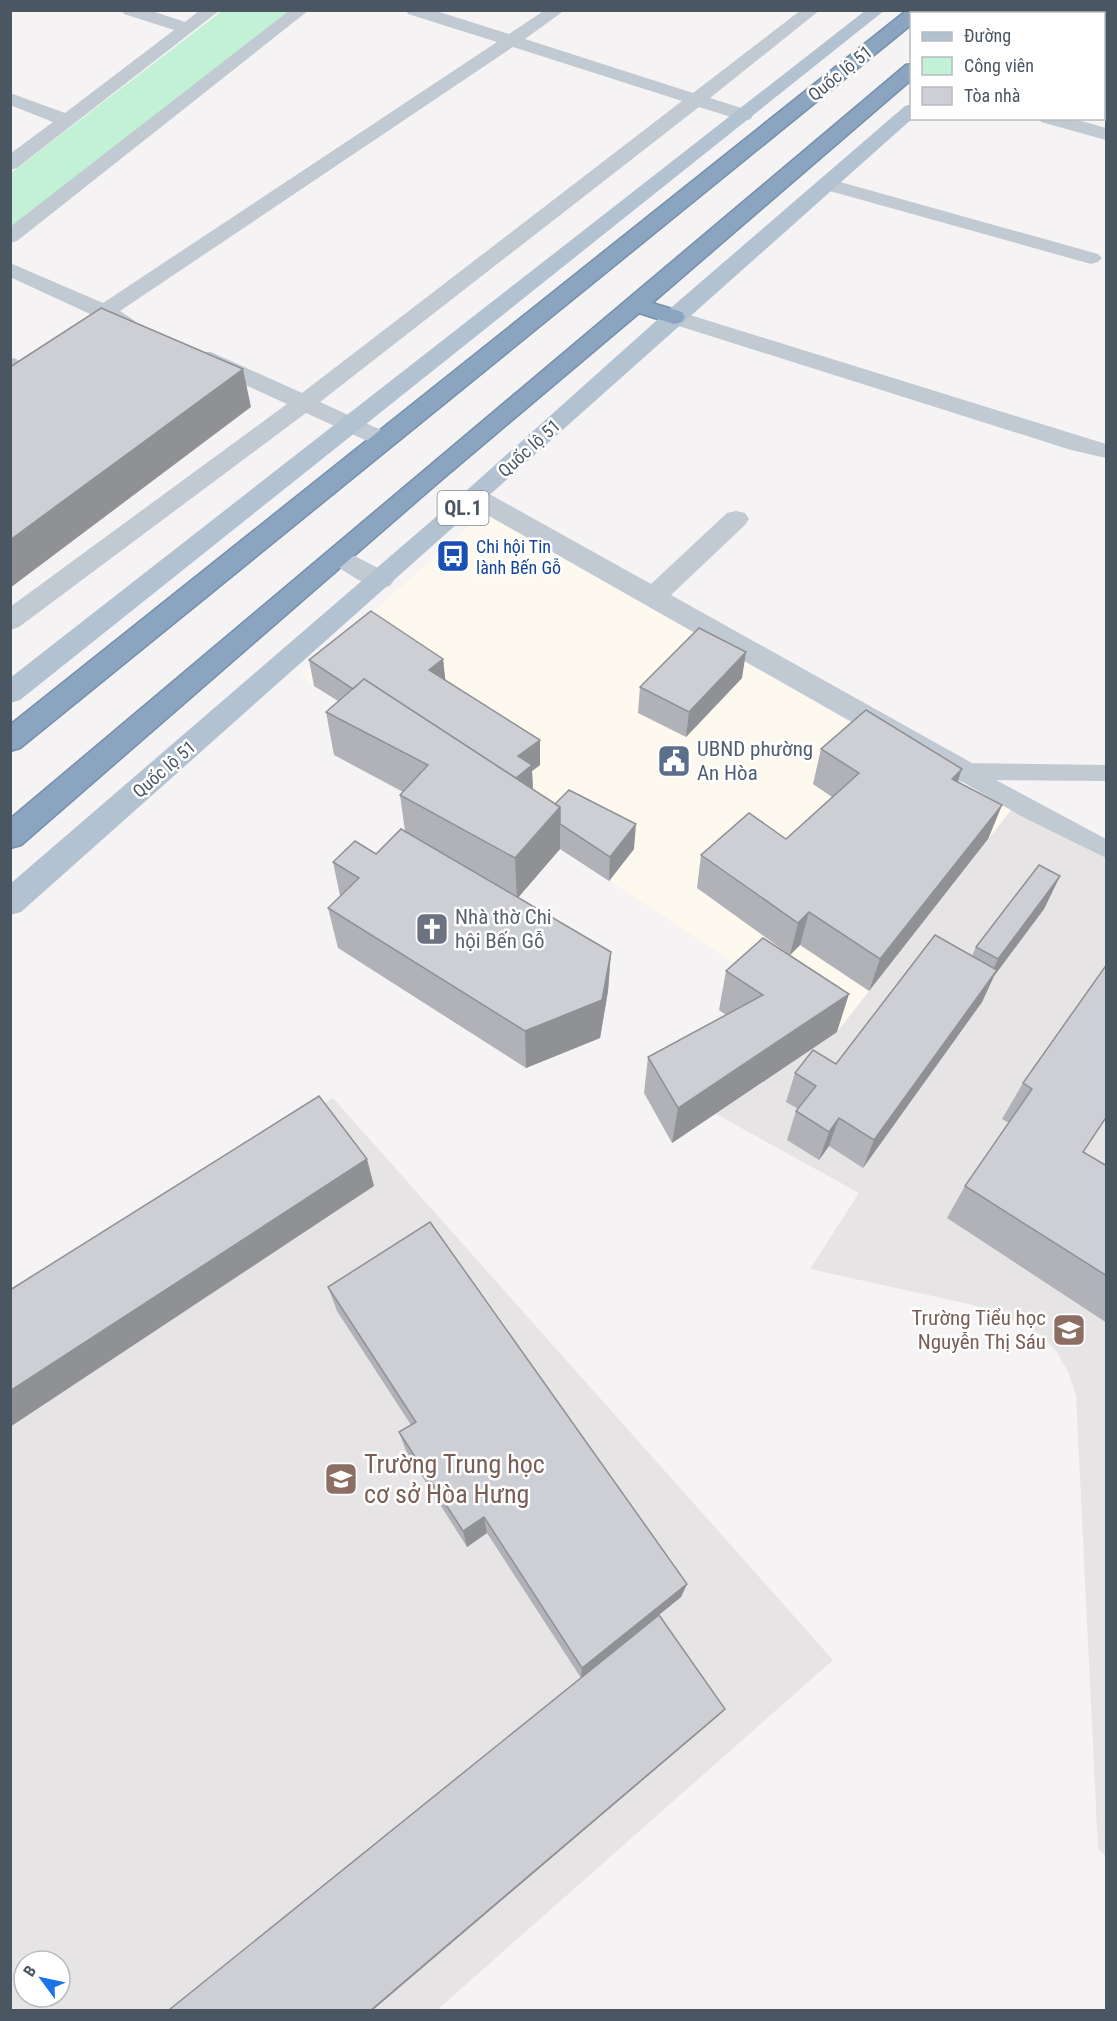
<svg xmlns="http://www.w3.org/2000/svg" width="1117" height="2021" font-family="'Roboto Condensed',sans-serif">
	<rect width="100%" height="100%" fill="#f5f3f3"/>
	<path fill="#fdf9ef" d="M484,513L957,783L968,784L1012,809L837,1032L301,676Z"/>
	<path fill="#e6e4e5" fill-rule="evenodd" d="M1012,809L1106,858V1856L1098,1849L1076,1395L1068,1372L1057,1352L1042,1336L1003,1315L969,1304L810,1269L859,1193L716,1114L837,1032Z
		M333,1098L833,1660L437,2010H11V1298ZM24,1961H60V1997H24Z"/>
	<path fill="#c3f1d5" d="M222,11H290L11,228V173Z"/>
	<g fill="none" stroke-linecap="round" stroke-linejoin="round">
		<g stroke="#7690ad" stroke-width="3">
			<path id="highway" d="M991,10H1018L1020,14H993Z
				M906,11L915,10L920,14H912V24L20,748L10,751V725Z
				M912,64V79L652,303L682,312L685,317L682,322L674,324L639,313L441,480L21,845L10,848V819L906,65Z"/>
		</g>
		<path fill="#c1cad2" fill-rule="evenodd" d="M14,358L23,363L10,371V359Z
			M962,763L1106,765V781L996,780L1106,839V858L1021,816L954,777L951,771L954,765Z"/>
		<path fill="#c1cad2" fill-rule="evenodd" d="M122,10H149L185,22L200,10H220L17,168L10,170V154L53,122L10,105V93L65,113L174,30L124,14Z
			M290,10H309L17,241L10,243V227Z
			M406,10H433L509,34L545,10H565L525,39L693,93L801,10H820L710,98L751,111L753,115L751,119L744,121L699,107L320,402L392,435L396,440L392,445L384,447L376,445L306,413L19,627L10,630V607L287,404L195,362L192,357L195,352H211L302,393L682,101L513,47L120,311L135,321L132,326H116L10,277V263L103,303L497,42L408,14Z
			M1039,118H1071L1106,128V140L1041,122Z
			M826,178L1098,254L1102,258L1098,262L1091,264L819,188L816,184L819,180Z
			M674,310L1106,444V458L1071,450L666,322L663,317L666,312Z
			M475,489L484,491L651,584L727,513L736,511L745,513L749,519L745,525L671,595L972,763L977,771L972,779L962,782L952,779L466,503L463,497L466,491Z
			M339,548L390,574L394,580L390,586C370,592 347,572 330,562L326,556L330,550Z"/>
		<path fill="#b3c2d1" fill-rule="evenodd" d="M866,10H885L20,700L10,703V678Z
			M1016,10H1034L1032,14H1014Z
			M912,104L913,118L21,912L10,915V884L466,491L666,312L905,106Z"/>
		<use href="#highway" fill="#8ba5c1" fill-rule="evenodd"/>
	</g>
	<path fill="#b0b2b7" d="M443,659L445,681L540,765L532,771L533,789L555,804L634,849L609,881L560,849L518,897L611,952L608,991L600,1038L526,1068L338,948L328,908L340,896L333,862L376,854L405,831L400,795L403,792L334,755L326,712L338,701L314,686L309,660Z
		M742,678L686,737L638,713L640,687Z
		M821,749L958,782L1002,805L988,839L869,991L800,945L790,955L697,888L701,855L786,839L832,797L813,784Z
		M1060,876L1044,909L994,976L982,1002L863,1168L829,1146L819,1160L787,1140L796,1111L798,1109L786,1102L795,1073L836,1064L972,956L976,947Z
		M1107,964L1083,1152L1107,1166V1323L947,1218L965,1186L1009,1123L1002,1119L1023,1083Z
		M726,971L837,1032L672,1143L644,1093L648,1057L726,1015L719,1010Z
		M328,1287L687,1584L681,1597L581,1678L487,1533L467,1547L406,1451L399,1432L411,1425L337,1311Z"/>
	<path fill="#909195" d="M243,369L251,407L10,588V540Z
		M746,652L742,678L686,737L689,712Z
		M443,659L446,685L429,670Z
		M540,740V765L532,771L533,790L506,812L518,756Z
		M962,769L950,804L952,779Z
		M1002,805L988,839L869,991L880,959Z
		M560,807V849L517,899L515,858Z
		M636,824L634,849L609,881L610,857Z
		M1060,876L1044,909L994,976L982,1002L863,1168L874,1140L985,987L998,959Z
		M809,912L800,945L790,955L798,923Z
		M611,952L608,991L600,1038L526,1068L525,1031Z
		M849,994L837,1032L672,1143L678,1108Z
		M839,1118L829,1146L819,1160L829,1132Z
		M367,1159L374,1186L10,1427V1391Z
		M484,1517L487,1533L467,1547L463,1531Z
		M687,1584L681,1597L581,1678L582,1668Z
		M725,1709L717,1717L373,2010H371Z"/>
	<path fill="#cdcfd5" stroke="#909195" stroke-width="1.5" d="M101,308L243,369L10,540V367Z
		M371,611L443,659L429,670L540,740L518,756L532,765L516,778L364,679L353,689L309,660Z
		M699,628L746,652L689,712L640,687Z
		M364,679L560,807L515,858L400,795L428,765L326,712Z
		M866,710L962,769L952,779L1002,805L880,959L809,912L798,923L701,855L749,813L786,839L859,773L821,749Z
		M569,790L636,824L610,857L560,824V807L555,804Z
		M401,829L611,952L602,1000L525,1031L328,908L359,878L333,862L355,841L376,854Z
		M1039,865L1060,876L998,959L976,947Z
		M935,935L997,970L874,1140L839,1118L829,1132L796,1111L816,1086L795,1073L813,1050L836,1064Z
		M763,938L849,994L678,1108L648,1057L763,995L726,971Z
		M1107,964V1116L1083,1152L1107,1166V1276L965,1186L1032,1089L1023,1083Z
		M319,1096L367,1159L10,1391V1290Z
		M430,1222L687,1584L582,1668L484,1517L463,1531L399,1432L416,1422L328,1287Z
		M659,1615L725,1709L371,2010H169Z"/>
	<defs>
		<g id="bus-square" transform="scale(1.725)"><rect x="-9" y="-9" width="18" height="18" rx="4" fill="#1a4fb4" stroke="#fff"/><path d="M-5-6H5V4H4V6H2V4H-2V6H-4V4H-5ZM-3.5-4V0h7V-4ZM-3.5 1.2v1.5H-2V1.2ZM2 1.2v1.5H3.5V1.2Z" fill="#fff"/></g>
		<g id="civic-square" transform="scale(1.725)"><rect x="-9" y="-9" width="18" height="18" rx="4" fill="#5c6f8a" stroke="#fff"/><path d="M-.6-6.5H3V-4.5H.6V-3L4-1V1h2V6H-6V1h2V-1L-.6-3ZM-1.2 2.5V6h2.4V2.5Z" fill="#fff"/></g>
		<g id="church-square" transform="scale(1.725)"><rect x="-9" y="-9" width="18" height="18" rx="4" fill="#6b7280" stroke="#fff"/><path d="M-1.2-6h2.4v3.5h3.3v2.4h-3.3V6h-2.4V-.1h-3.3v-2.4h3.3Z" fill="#fff"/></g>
		<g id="school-square" transform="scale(1.725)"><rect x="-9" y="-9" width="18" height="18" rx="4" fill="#8d6e63" stroke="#fff"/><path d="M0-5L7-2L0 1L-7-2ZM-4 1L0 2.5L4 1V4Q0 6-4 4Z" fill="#fff"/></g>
	</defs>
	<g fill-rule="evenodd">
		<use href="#bus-square" x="453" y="556"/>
		<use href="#civic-square" x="674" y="761"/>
		<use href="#church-square" x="432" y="929"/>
		<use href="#school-square" x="1069" y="1330"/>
		<use href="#school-square" x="341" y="1479"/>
	</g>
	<g text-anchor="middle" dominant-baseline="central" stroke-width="5" stroke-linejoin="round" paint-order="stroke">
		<g font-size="18" fill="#4a5661" stroke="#fff">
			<text transform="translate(840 73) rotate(-39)">Quốc lộ 51</text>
			<text transform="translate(529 448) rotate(-42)">Quốc lộ 51</text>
			<text transform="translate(164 769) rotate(-41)">Quốc lộ 51</text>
		</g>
		<g font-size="18" fill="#164399" stroke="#fff" text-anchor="start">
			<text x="476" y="546">Chi hội Tin<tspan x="476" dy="21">lành Bến Gỗ</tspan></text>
		</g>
		<rect fill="#fff" stroke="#808990" stroke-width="1.5" x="437.5" y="491" width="51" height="34" rx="4.5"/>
		<g font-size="20" font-weight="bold" fill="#4a5661">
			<text x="463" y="508">QL.1</text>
		</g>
		<g font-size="21" fill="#4e5e75" stroke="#fff" text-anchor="start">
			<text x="697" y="749">UBND phường<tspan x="697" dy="24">An Hòa</tspan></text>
		</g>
		<g font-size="21" fill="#5b616d" stroke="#fff" text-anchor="start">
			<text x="455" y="917">Nhà thờ Chi<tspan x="455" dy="24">hội Bến Gỗ</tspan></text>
		</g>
		<g font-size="21" fill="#785e54" stroke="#fff" text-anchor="end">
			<text x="1046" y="1318">Trường Tiểu học<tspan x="1046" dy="24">Nguyễn Thị Sáu</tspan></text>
		</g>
		<g font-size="26" fill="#785e54" stroke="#fff" text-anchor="start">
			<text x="364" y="1464">Trường Trung học<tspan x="364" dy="30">cơ sở Hòa Hưng</tspan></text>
		</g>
	</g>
	<rect width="1117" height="2021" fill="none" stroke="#4a5661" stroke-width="24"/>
	<rect x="910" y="12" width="195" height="108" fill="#ffffff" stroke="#b7bbc0" stroke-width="1.5"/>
	<rect x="922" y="32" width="30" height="9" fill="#b3c2d1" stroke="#b7bbc0" stroke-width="1.5"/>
	<text x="964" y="42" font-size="18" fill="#4a5661">Đường</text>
	<rect x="922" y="57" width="30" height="18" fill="#c3f1d5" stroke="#b7bbc0" stroke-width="1.5"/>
	<text x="964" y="72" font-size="18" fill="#4a5661">Công viên</text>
	<rect x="922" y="87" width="30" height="18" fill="#cdcfd5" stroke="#b7bbc0" stroke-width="1.5"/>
	<text x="964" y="102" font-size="18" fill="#4a5661">Tòa nhà</text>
	<g transform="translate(42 1979) rotate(303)"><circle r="28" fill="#ffffff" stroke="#b7bbc0" stroke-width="1.5"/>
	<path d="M0-4.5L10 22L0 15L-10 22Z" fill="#1a73e8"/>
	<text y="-9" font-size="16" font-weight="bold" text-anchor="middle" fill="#4a5661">B</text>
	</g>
</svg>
